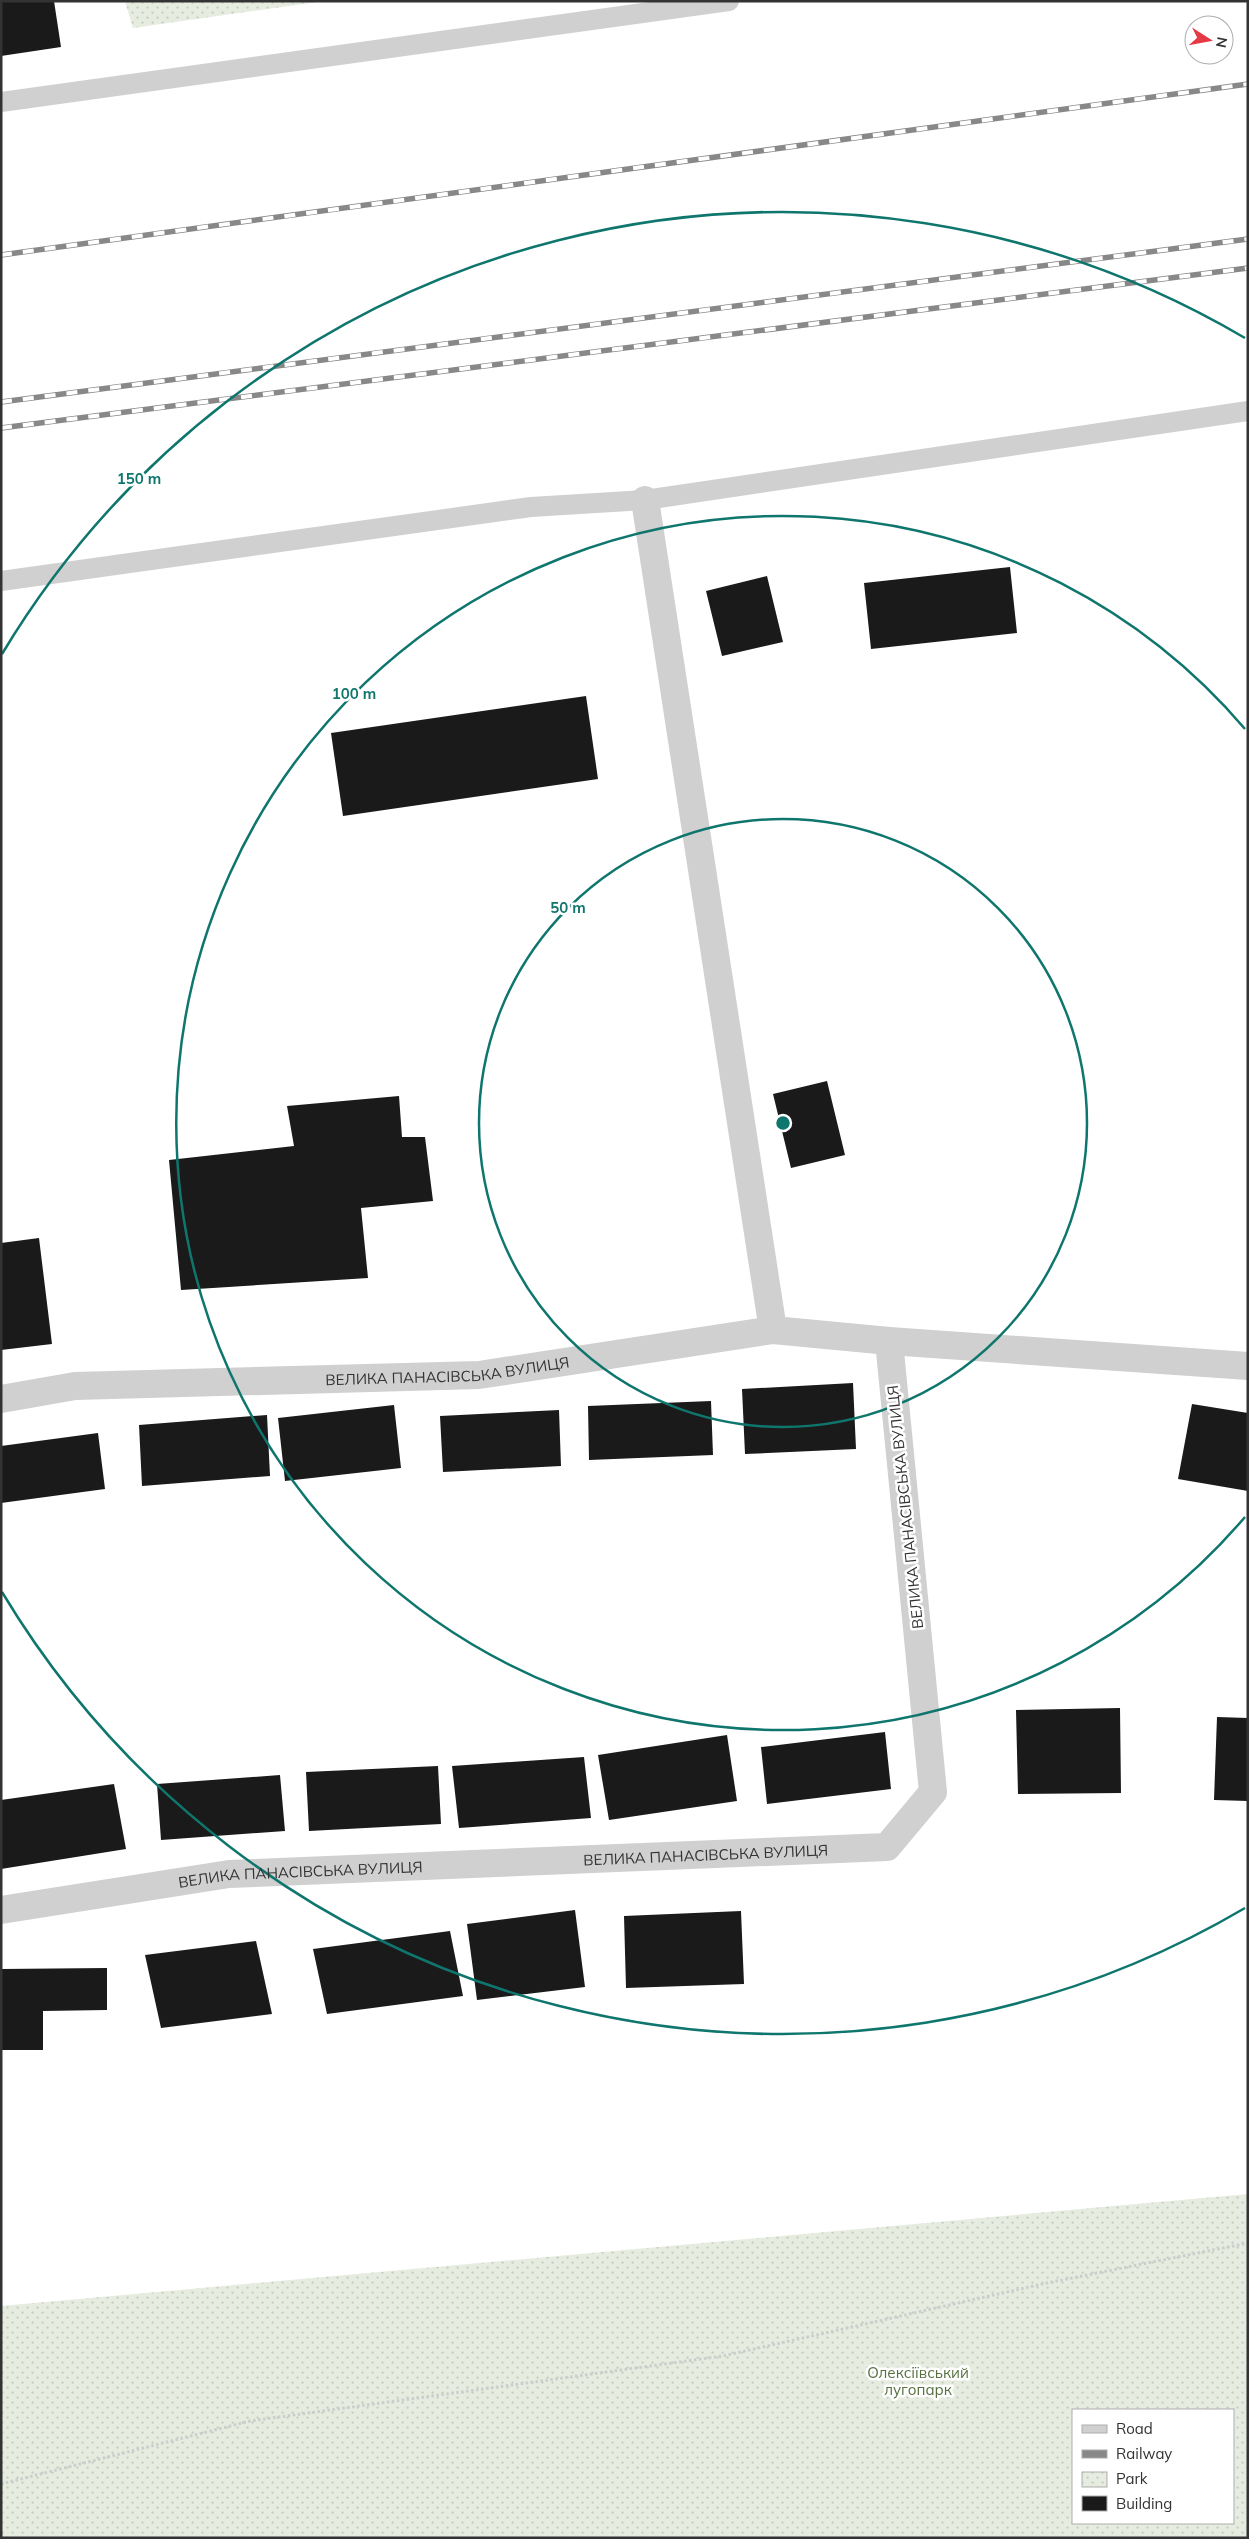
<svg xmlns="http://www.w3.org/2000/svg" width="1249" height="2539" font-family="Mulish,sans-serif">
	<defs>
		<pattern id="park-dots" width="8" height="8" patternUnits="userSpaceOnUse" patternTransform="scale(1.25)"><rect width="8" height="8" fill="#e6ecdf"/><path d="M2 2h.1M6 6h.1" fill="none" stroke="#c6cbc0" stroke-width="1.8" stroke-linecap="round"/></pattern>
	</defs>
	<rect width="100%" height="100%" fill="#fff"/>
	<path fill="url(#park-dots)" fill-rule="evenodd" d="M125,1H324L133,28Z
		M1248,2194V2538H1V2306ZM1073,2410H1233V2523H1073Z"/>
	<path fill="#1a1a1a" d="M1,1H54L61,47L1,56Z
		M1010,567L1017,633L871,649L864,583Z
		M767,576L783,642L722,656L706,591Z
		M586,696L598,779L343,816L331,733Z
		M827,1081L845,1155L791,1168L773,1094Z
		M399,1096L402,1137H425L433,1201L361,1208L368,1278L181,1290L169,1160L294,1146L287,1106Z
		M39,1238L52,1344L1,1350V1243Z
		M853,1383L856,1449L745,1454L742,1389Z
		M711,1401L713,1455L589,1460L588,1406Z
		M1192,1404L1248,1413V1491L1178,1479Z
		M394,1405L401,1468L285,1481L278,1418Z
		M559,1410L561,1466L443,1472L440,1416Z
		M267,1415L270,1476L142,1486L139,1425Z
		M98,1433L105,1489L1,1503V1446Z
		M1120,1708L1121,1793L1018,1794L1016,1710Z
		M1217,1717L1248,1718V1801L1214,1800Z
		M885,1732L891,1789L767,1804L761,1747Z
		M727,1735L737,1801L609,1820L598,1755Z
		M584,1757L591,1818L459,1828L452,1766Z
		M438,1766L441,1824L309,1831L306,1772Z
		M280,1775L285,1831L161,1840L157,1784Z
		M114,1784L126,1849L1,1869V1800Z
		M575,1910L585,1987L477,2000L467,1924Z
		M741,1911L744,1984L626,1988L624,1916Z
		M450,1931L463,1996L327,2014L313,1949Z
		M256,1941L272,2014L161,2028L145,1955Z
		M107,1968V2010L43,2011V2050H1V1969Z"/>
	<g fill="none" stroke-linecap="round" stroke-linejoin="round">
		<path stroke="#cdcdcd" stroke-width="3" stroke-dasharray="2.5 2.5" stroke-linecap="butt" d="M1,2484L250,2421L723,2356L1047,2283L1248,2243"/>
		<path stroke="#d0d0d0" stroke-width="20" d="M1,102L729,1
			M1,581L531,507L645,500L1248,411"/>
		<g stroke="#d0d0d0" stroke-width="28">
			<path d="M645,500L773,1330"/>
			<path id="s1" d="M1,1399L75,1386L479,1375L773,1330L889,1341L1248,1366"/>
			<path id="s2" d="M1,1910L229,1874L887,1847L933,1792L889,1341"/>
		</g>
		<g stroke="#888" stroke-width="5.5">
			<path id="rail" d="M1,255L1248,84
				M1,402L1248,239
				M1,428L1248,268"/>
		</g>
		<use href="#rail" stroke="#fff" stroke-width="4" stroke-dasharray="11" stroke-linecap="butt"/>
	</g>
	<g fill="none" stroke="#0f766e" stroke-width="2.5">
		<circle cx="783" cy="1123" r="304"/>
		<path d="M1245 1517A607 607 0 1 1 1245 729"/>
		<path d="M1245 1908A911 911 0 0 1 2 1592M2 654A911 911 0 0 1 1245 338"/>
	</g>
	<g text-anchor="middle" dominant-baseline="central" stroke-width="5" stroke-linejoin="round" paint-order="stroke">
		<g font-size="15" fill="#333" stroke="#fff">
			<text stroke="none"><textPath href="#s1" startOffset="448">ВЕЛИКА ПАНАСІВСЬКА ВУЛИЦЯ</textPath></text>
			<text transform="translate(905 1507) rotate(-96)">ВЕЛИКА ПАНАСІВСЬКА ВУЛИЦЯ</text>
			<text stroke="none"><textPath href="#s2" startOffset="708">ВЕЛИКА ПАНАСІВСЬКА ВУЛИЦЯ</textPath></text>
			<text stroke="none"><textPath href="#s2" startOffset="302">ВЕЛИКА ПАНАСІВСЬКА ВУЛИЦЯ</textPath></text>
		</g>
		<g font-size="15" fill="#56703f" stroke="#fff">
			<text x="918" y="2372">Олексіївський<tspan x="918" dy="17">лугопарк</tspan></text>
		</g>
	</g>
	<circle cx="783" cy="1123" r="8" fill="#0f766e" stroke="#fff" stroke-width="2.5"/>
	<g font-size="15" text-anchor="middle" font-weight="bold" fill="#0f766e" stroke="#fff" stroke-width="5" stroke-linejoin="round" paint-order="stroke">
		<text x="139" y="484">150 m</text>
		<text x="354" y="699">100 m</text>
		<text x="568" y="913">50 m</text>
	</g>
	<rect width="1249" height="2539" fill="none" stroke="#333333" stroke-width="5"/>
	<rect x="1072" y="2409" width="162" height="115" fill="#ffffff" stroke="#adadad"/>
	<rect x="1082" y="2425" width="25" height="8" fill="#d0d0d0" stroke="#adadad"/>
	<text x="1116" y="2434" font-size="15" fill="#333333">Road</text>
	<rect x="1082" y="2450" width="25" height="8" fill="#888888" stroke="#adadad"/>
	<text x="1116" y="2459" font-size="15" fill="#333333">Railway</text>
	<rect x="1082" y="2472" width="25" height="15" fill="url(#park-dots)" stroke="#adadad"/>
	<text x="1116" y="2484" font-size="15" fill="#333333">Park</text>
	<rect x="1082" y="2496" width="25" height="15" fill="#1a1a1a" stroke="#adadad"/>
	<text x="1116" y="2509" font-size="15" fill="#333333">Building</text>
	<g transform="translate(1209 40) rotate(101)"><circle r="24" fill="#ffffff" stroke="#adadad"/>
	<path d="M0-4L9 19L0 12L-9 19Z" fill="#e63946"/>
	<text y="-8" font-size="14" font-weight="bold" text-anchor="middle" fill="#333333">N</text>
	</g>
</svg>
